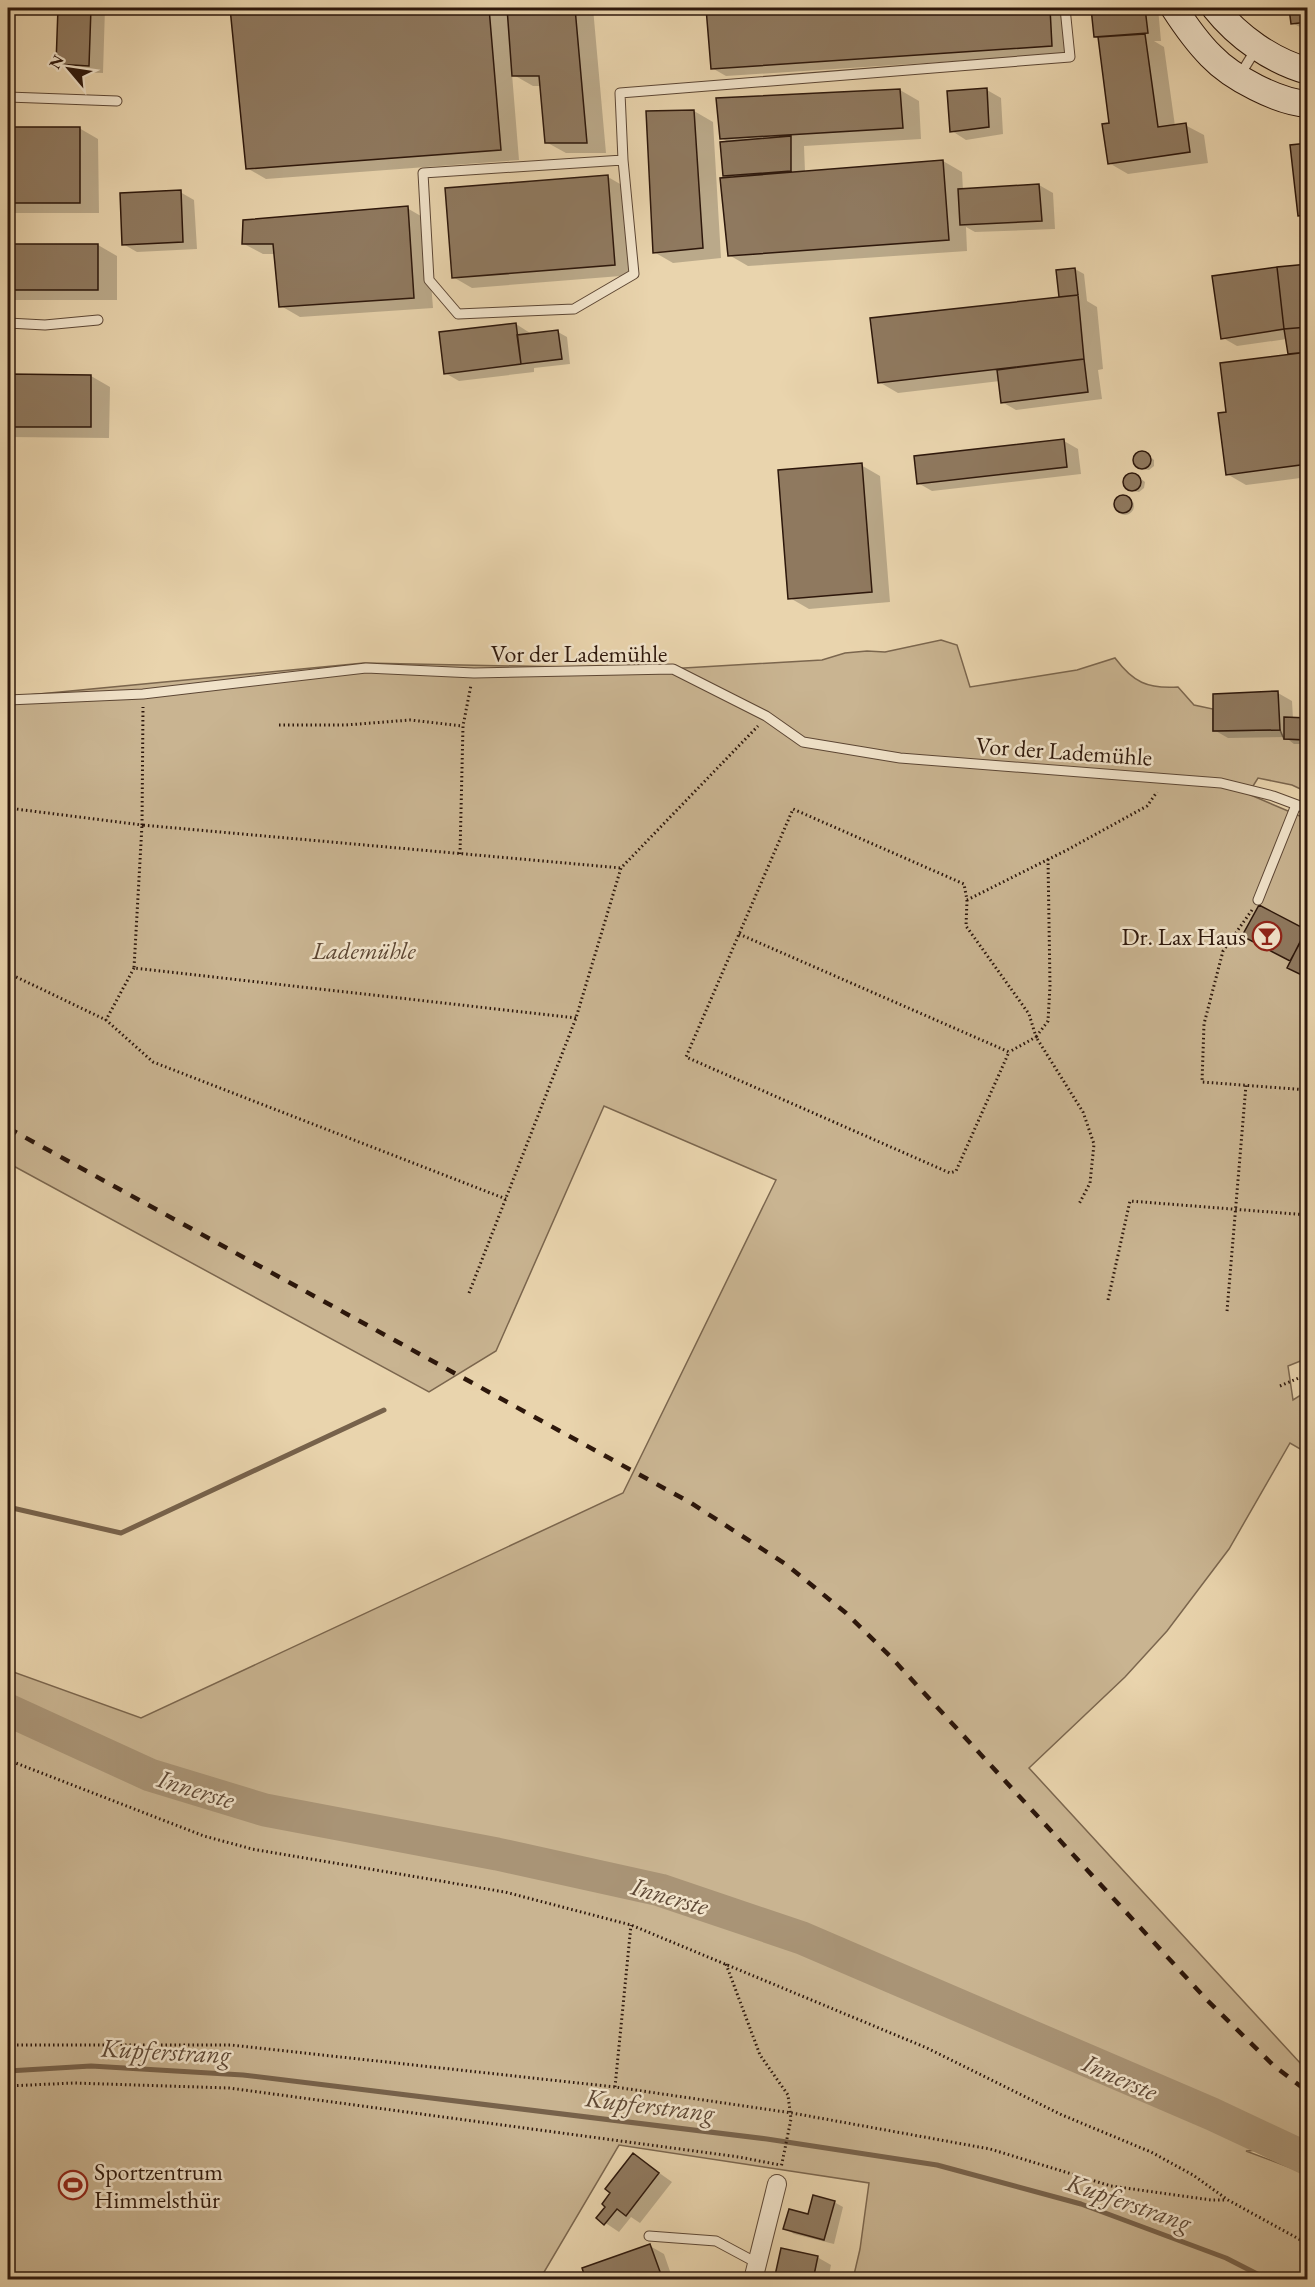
<svg xmlns="http://www.w3.org/2000/svg" width="1315" height="2287" font-family="'EB Garamond',serif">
	<rect width="100%" height="100%" fill="#e9d4ad"/>
	<filter id="stains"><feTurbulence type="fractalNoise" baseFrequency=".00333" numOctaves="4"/><feColorMatrix values="0 0 0 0 .2 0 0 0 0 .09 0 0 0 0 .02 0 0 0 .5 -.17"/></filter>
	<radialGradient id="worn" r=".72"><stop offset=".6" stop-color="#630" stop-opacity="0"/><stop offset="1" stop-color="#630" stop-opacity=".3"/></radialGradient>
	<path fill="#c9b491" stroke="#7b664e" stroke-width="1.5" d="M941,640L957,645L970,687L1077,670L1115,658C1133,682 1147,689 1178,687L1194,705L1213,709V731L1280,730L1284,739L1307,740V792L1292,785L1258,778L1248,794L1307,819L1308,1358L1288,1366L1293,1400L1307,1391V1453L1290,1443L1229,1549L1167,1631L1125,1677L1029,1768L1301,2064L1307,2067V2147L1246,2151L1307,2174V2279H853L860,2249L869,2183L619,2145L540,2279H8V1670L141,1718L623,1493L776,1180L604,1106L496,1351L429,1392L8,1163V697L364,663L667,669L822,660L845,653L867,651L885,652Z"/>
	<path fill="#0003" d="M60,8H105L103,73L71,72L57,63Z
		M231,8H593L606,153H566L546,142L541,86H533L512,74L519,160L266,179L247,168Z
		M708,8H1063L1066,54L726,76L712,68Z
		M1093,8H1158L1161,41H1154L1164,47L1175,126L1185,125L1204,135L1208,163L1128,174L1109,163L1111,124L1100,39L1096,36Z
		M1290,8H1308V31L1292,23Z
		M900,90L919,101L921,139L804,146L805,172L943,161L962,172L963,191L1039,185L1053,193L1055,229L975,232L966,227L967,251L748,266L729,255L731,179L724,175L729,143L722,138Z
		M987,90L1001,98L1003,134L966,140L952,131Z
		M694,111L713,122L721,258L673,263L654,252Z
		M8,128H79L98,139L99,213H8Z
		M608,177L627,188L633,275L472,288L453,277Z
		M180,192L194,200L197,249L137,252L123,244Z
		M407,208L426,219L433,308L300,317L281,306L275,254H263L244,244Z
		M8,245H98L117,256V300H8Z
		M1308,266V477L1246,485L1227,474L1228,413L1293,355L1289,353L1287,339L1237,346L1223,338Z
		M1075,269L1084,274L1087,301L1097,307L1103,369L1098,370L1102,399L1016,410L1002,402L1000,381L898,393L879,382L1064,298L1060,296Z
		M516,324L530,333V335L558,332L567,337L570,364L534,368V372L459,381L445,373Z
		M8,376H91L110,387L109,438L8,437Z
		M1064,441L1078,449L1081,474L932,491L918,483Z
		M1140,452L1146,453L1154,460V466L1149,470L1143,469L1134,462L1135,456Z
		M861,465L880,476L890,602L809,609L790,598Z
		M1130,474L1136,475L1145,482L1144,488L1139,492L1133,491L1125,484L1126,477Z
		M1116 506a9 9 0 1 1 18 0a9 9 0 1 1-18 0Z
		M1278,693L1292,701L1293,719H1308V744H1294L1285,737L1228,738L1214,730Z
		M634,2155L672,2182L640,2223L631,2217L619,2232L598,2218L607,2206Z
		M834,2202L843,2207L834,2244L794,2234L785,2228Z
		M650,2246L664,2254L673,2280H588Z
		M817,2257L831,2265L828,2280H776Z"/>
	<g fill="none" stroke-linecap="round" stroke-linejoin="round">
		<path stroke="#77624b" stroke-width="5" d="M8,1507L121,1533L384,1410
			M8,2071L91,2066L243,2075L767,2139L937,2165L1081,2204L1226,2258L1269,2280"/>
		<path stroke="#a99476" stroke-width="33" d="M8,1710L150,1775L265,1810L497,1854L660,1890L802,1938L1212,2114L1308,2159"/>
	</g>
	<path fill="#8f795f" stroke="#2d170b" stroke-width="1.5" d="M58,8H91L89,66L56,64Z
		M230,8H489L501,150L246,169Z
		M507,8H575L587,143H545L539,76H512Z
		M706,8H1050L1052,46L711,69Z
		M1091,8H1145L1148,33L1094,37Z
		M1289,8H1308V22L1291,24Z
		M1145,34L1158,127L1186,123L1190,152L1108,164L1102,124L1109,123L1098,37Z
		M987,88L989,127L950,132L947,91Z
		M900,89L903,128L720,139L716,98Z
		M694,110L703,248L653,253L646,111Z
		M8,127H80V203H8Z
		M791,136V171L723,176L720,142Z
		M1308,143V215L1298,216L1290,145Z
		M943,160L949,240L728,256L720,178Z
		M608,175L615,265L452,278L445,188Z
		M1039,184L1042,221L960,225L958,189Z
		M181,190L183,242L122,245L120,193Z
		M408,206L414,298L279,307L273,244H242L243,220Z
		M8,244H98V290H8Z
		M1308,264V327L1284,329L1277,267Z
		M1277,267L1284,329L1221,339L1212,276Z
		M1075,268L1078,295L1059,297L1056,270Z
		M1078,295L1084,359L878,383L870,318Z
		M516,323L521,364L444,374L439,332Z
		M1308,327V352L1288,354L1284,329Z
		M558,330L562,359L521,364L517,335Z
		M1308,352V464L1226,475L1218,413L1226,412L1220,363Z
		M1084,359L1088,392L1001,403L997,370Z
		M8,374L91,375V427H8Z
		M1064,439L1067,467L917,484L914,456Z
		M1133 460a9 9 0 1 1 18 0a9 9 0 1 1-18 0Z
		M862,463L872,592L788,599L778,470Z
		M1123 482a9 9 0 1 1 18 0a9 9 0 1 1-18 0Z
		M1114 504a9 9 0 1 1 18 0a9 9 0 1 1-18 0Z
		M1278,691L1280,730L1213,731V694Z
		M1284,717L1308,718V740L1284,739Z
		M1259,905L1307,930L1290,961L1242,936Z
		M1303,936L1308,938V978L1287,968Z
		M633,2153L659,2173L626,2216L617,2209L604,2225L596,2218L605,2207L602,2204L610,2193L605,2189Z
		M813,2195L835,2201L824,2240L783,2229L789,2209L808,2214Z
		M650,2244L663,2280H586L582,2268Z
		M781,2248L818,2256L813,2280H774Z"/>
	<g fill="none" stroke-linecap="round" stroke-linejoin="round">
		<g stroke="#5c4634" stroke-width="11">
			<path id="lane" d="M1240,75L1256,49
				M8,97L117,101
				M623,160L634,274L574,309L458,314L429,280L423,173L623,160L620,93L1070,57L1065,8
				M8,323L45,325L98,320
				M8,700L143,694L366,668L474,673L673,669L766,716L803,742L900,758L1221,783L1273,796L1308,809
				M1258,900L1296,805
				M649,2236L716,2241L757,2263"/>
		</g>
		<g stroke="#5c4634" stroke-width="20">
			<path id="street" d="M753,2280L777,2184"/>
		</g>
		<g stroke="#2d170b" stroke-width="28">
			<path id="secondary" d="M1174,8C1185,25 1197,42 1211,56C1232,78 1278,102 1308,104
				M1215,8C1238,37 1272,61 1308,71"/>
		</g>
		<path stroke="#2d170b" stroke-width="3" stroke-dasharray="1.5 3" stroke-linecap="butt" d="M279,725H346L410,720L463,726
			M8,808L142,825L143,707
			M460,854L463,726L471,685
			M1048,859L1050,986L1048,1021L1036,1037L1083,1112L1094,1144L1090,1183L1079,1204
			M967,900L966,926L1029,1014L1036,1037L1009,1052
			M1252,910L1223,951L1204,1024L1202,1082L1308,1090
			M739,934L1009,1052L956,1171L950,1173L686,1057L793,809L964,884L967,900L1067,850L1147,806L1157,792
			M134,968L106,1020L153,1062L506,1199
			M8,973L106,1020
			M576,1018L134,968L142,825L621,868
			M469,1293L576,1018L621,868L758,726
			M1108,1300L1130,1201L1308,1215
			M1227,1311L1246,1085
			M1280,1386L1308,1374
			M8,1760L204,1836L252,1849L505,1892L631,1925L927,2048L1062,2115L1151,2152L1193,2175L1228,2200L1308,2244
			M726,1964L760,2055L788,2095L791,2119L781,2168
			M8,2045H231L615,2087L792,2113L990,2149L1111,2186L1211,2200H1226
			M8,2086L74,2083L229,2088L739,2157L780,2165
			M615,2087L631,1925"/>
		<use href="#lane" stroke="#f1e3ca" stroke-width="9"/>
		<use href="#street" stroke="#f1e3ca" stroke-width="18"/>
		<use href="#secondary" stroke="#f1e3ca" stroke-width="26"/>
		<path stroke="#2d170b" stroke-width="4.5" stroke-dasharray="10 10" stroke-linecap="butt" d="M8,1128L691,1503L787,1565L846,1613L890,1656L1207,2000L1273,2065L1308,2092"/>
	</g>
	<defs>
		<g id="bar-ring" transform="scale(1.5)"><circle r="9.5" fill="#f1e3ca" stroke="#8f2418" stroke-width="1.5"/><path d="M-6-5H6L.8 .8V4.5H3.5V6h-7V4.5H-.8V.8Z" fill="#8f2418"/></g>
		<g id="stadium-ring" transform="scale(1.5)"><circle r="9.5" fill="#f1e3ca" stroke="#8f2418" stroke-width="1.5"/><path d="M0-5a6.5 5 0 1 0 0 10a6.5 5 0 1 0 0-10ZM-3.5-1.8h7v3.6h-7Z" fill="#8f2418"/></g>
	</defs>
	<g fill-rule="evenodd">
		<use href="#bar-ring" x="1267" y="936"/>
		<use href="#stadium-ring" x="73" y="2185"/>
	</g>
	<g text-anchor="middle" dominant-baseline="central" stroke-width="5" stroke-linejoin="round" paint-order="stroke">
		<g font-size="24" fill="#2d170b" stroke="#f1e3ca">
			<text x="579" y="653">Vor der Lademühle</text>
			<text transform="translate(1064 751) rotate(4)">Vor der Lademühle</text>
		</g>
		<g font-size="24" fill="#2d170b" stroke="#f1e3ca" text-anchor="end">
			<text x="1246" y="936">Dr. Lax Haus</text>
			<text x="94" y="2171" text-anchor="start">Sportzentrum<tspan x="94" dy="28">Himmelsthür</tspan></text>
		</g>
		<g font-size="24" font-style="italic" fill="#5c4633" stroke="#f1e3ca">
			<text x="364" y="950">Lademühle</text>
		</g>
		<g font-size="26" font-style="italic" fill="#5f4936" stroke="#f1e3ca">
			<text transform="translate(196 1789) rotate(17)">Innerste</text>
			<text transform="translate(670 1896) rotate(16)">Innerste</text>
			<text transform="translate(166 2051) rotate(3)">Kupferstrang</text>
			<text transform="translate(1120 2077) rotate(24)">Innerste</text>
			<text transform="translate(650 2105) rotate(7)">Kupferstrang</text>
			<text transform="translate(1129 2202) rotate(19)">Kupferstrang</text>
		</g>
	</g>
	<rect width="1315" height="2287" fill="none" stroke="#e9d4ad" stroke-width="30"/>
	<rect x="9" y="9" width="1297" height="2269" fill="none" stroke="#2d170b" stroke-width="3"/>
	<rect x="15" y="15" width="1285" height="2257" fill="none" stroke="#2d170b" stroke-width="1.5"/>
	<g transform="translate(69 69) rotate(299)" stroke="#f1e3ca" stroke-width="4.5" paint-order="stroke">
	<path d="M0-4.5L10 22L0 15L-10 22Z" fill="#2d170b"/>
	<text y="-9" font-size="16" font-weight="bold" text-anchor="middle" fill="#2d170b">N</text>
	</g>
	<rect width="100%" height="100%" filter="url(#stains)"/>
	<rect width="100%" height="100%" fill="url(#worn)"/>
</svg>
